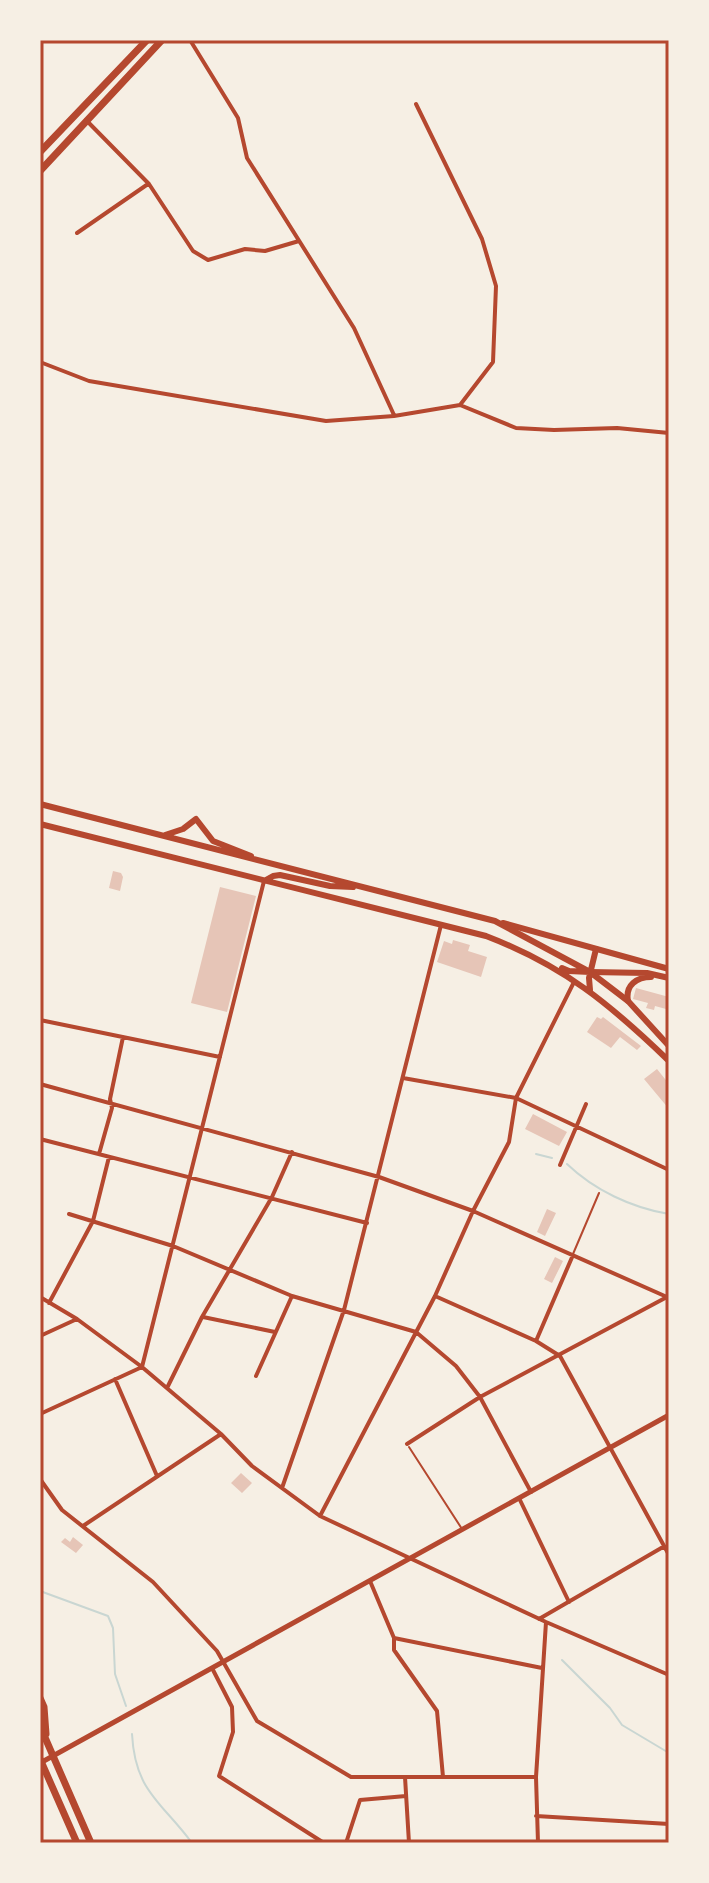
<svg xmlns="http://www.w3.org/2000/svg" width="709" height="1883" font-family="'Archivo Narrow',sans-serif">
	<rect width="100%" height="100%" fill="#f6efe4"/>
	<g fill="none" stroke-linecap="round" stroke-linejoin="round">
		<path stroke="#c9d6d2" stroke-width="2" d="M536,1154L552,1158
			M567,1164C594,1190 632,1208 669,1214
			M40,1591L108,1616L113,1628L115,1674L126,1706
			M562,1660L610,1708L622,1725L669,1753
			M132,1734C135,1792 162,1802 192,1843"/>
	</g>
	<path fill="#e6c5b7" d="M113,871L121,873L123,877L120,891L109,888Z
		M220,887L256,896L227,1012L191,1003Z
		M453,940L470,945L468,951L487,957L481,977L437,962L444,941L452,944Z
		M636,988L669,997L666,1009L655,1006L654,1010L646,1008L648,1003L633,999Z
		M597,1017L601,1019L603,1017L641,1046L637,1050L620,1037L611,1048L587,1032Z
		M657,1069L669,1084V1109L644,1079Z
		M533,1114L567,1132L559,1146L525,1129Z
		M547,1209L556,1213L545,1236L537,1232Z
		M555,1257L563,1261L552,1283L544,1279Z
		M241,1473L252,1483L242,1493L231,1483Z
		M73,1537L83,1545L76,1553L61,1542L65,1538L70,1542Z"/>
	<g fill="none" stroke-linecap="round" stroke-linejoin="round">
		<path stroke="#b5482f" stroke-width="2" d="M573,1254L599,1193
			M409,1447L462,1529"/>
		<path stroke="#b5482f" stroke-width="4" d="M190,40L238,118L247,158L354,328L394,415
			M416,104L482,239L496,286L493,362L460,405
			M86,120L149,184L193,251L208,260L245,249L265,251L299,241
			M77,233L148,184
			M40,362L89,381L326,421L394,416L460,405L516,428L554,430L617,428L669,433
			M40,1020L220,1057
			M403,1078L516,1098L669,1170
			M40,1084L379,1177L473,1211L667,1297L669,1302
			M40,1139L367,1223
			M99,1154L112,1108L110,1099L123,1037
			M560,1165L586,1104
			M69,1214L173,1246L292,1296L416,1332L456,1366L480,1397L531,1492
			M435,1296L536,1341L560,1356L669,1555
			M40,1297L77,1319L142,1367L221,1434L252,1466L320,1516L546,1622L669,1675
			M49,1303L93,1221L109,1157
			M203,1317L275,1332
			M40,1336L77,1319
			M536,1341L573,1255
			M256,1376L292,1296
			M115,1379L157,1476
			M168,1386L202,1317L272,1197L292,1152
			M40,1414L142,1367L264,881
			M407,1444L480,1397L667,1297L669,1292
			M40,1479L62,1510L153,1582L217,1651L257,1721L351,1777H536
			M282,1488L344,1310L441,925
			M519,1498L569,1602
			M320,1516L435,1296L473,1211L509,1142L516,1098L574,982
			M83,1526L221,1434
			M370,1581L394,1638V1650L437,1711L443,1777
			M539,1619L663,1547
			M394,1638L542,1668
			M212,1668L232,1707L233,1732L219,1776L324,1843
			M405,1777L409,1843
			M536,1816L669,1824
			M346,1843L360,1800L406,1796
			M538,1843L536,1777L546,1622"/>
		<path stroke="#b5482f" stroke-width="5" d="M42,1762L669,1415"/>
		<path stroke="#b5482f" stroke-width="6" d="M503,923L669,969
			M590,972L647,973L669,978
			M628,1001C625,985 637,977 651,977"/>
		<path stroke="#b5482f" stroke-width="6" d="M40,804L495,921L590,972L628,1001L669,1046
			M40,824L486,936C564,966 610,1004 669,1061
			M165,835L183,829L196,819L213,841L251,856
			M264,881L273,876L280,875L330,886L353,887
			M562,968L569,971L590,972
			M590,990L589,978L596,949"/>
		<path stroke="#b5482f" stroke-width="7" d="M40,152L147,40
			M40,171L162,40
			M40,1698L44,1707L46,1734
			M40,1726L91,1843
			M40,1759L77,1843"/>
	</g>
	<rect width="709" height="1883" fill="none" stroke="#f6efe4" stroke-width="84"/>
	<rect x="42" y="42" width="625" height="1799" fill="none" stroke="#b5482f" stroke-width="3"/>
</svg>
